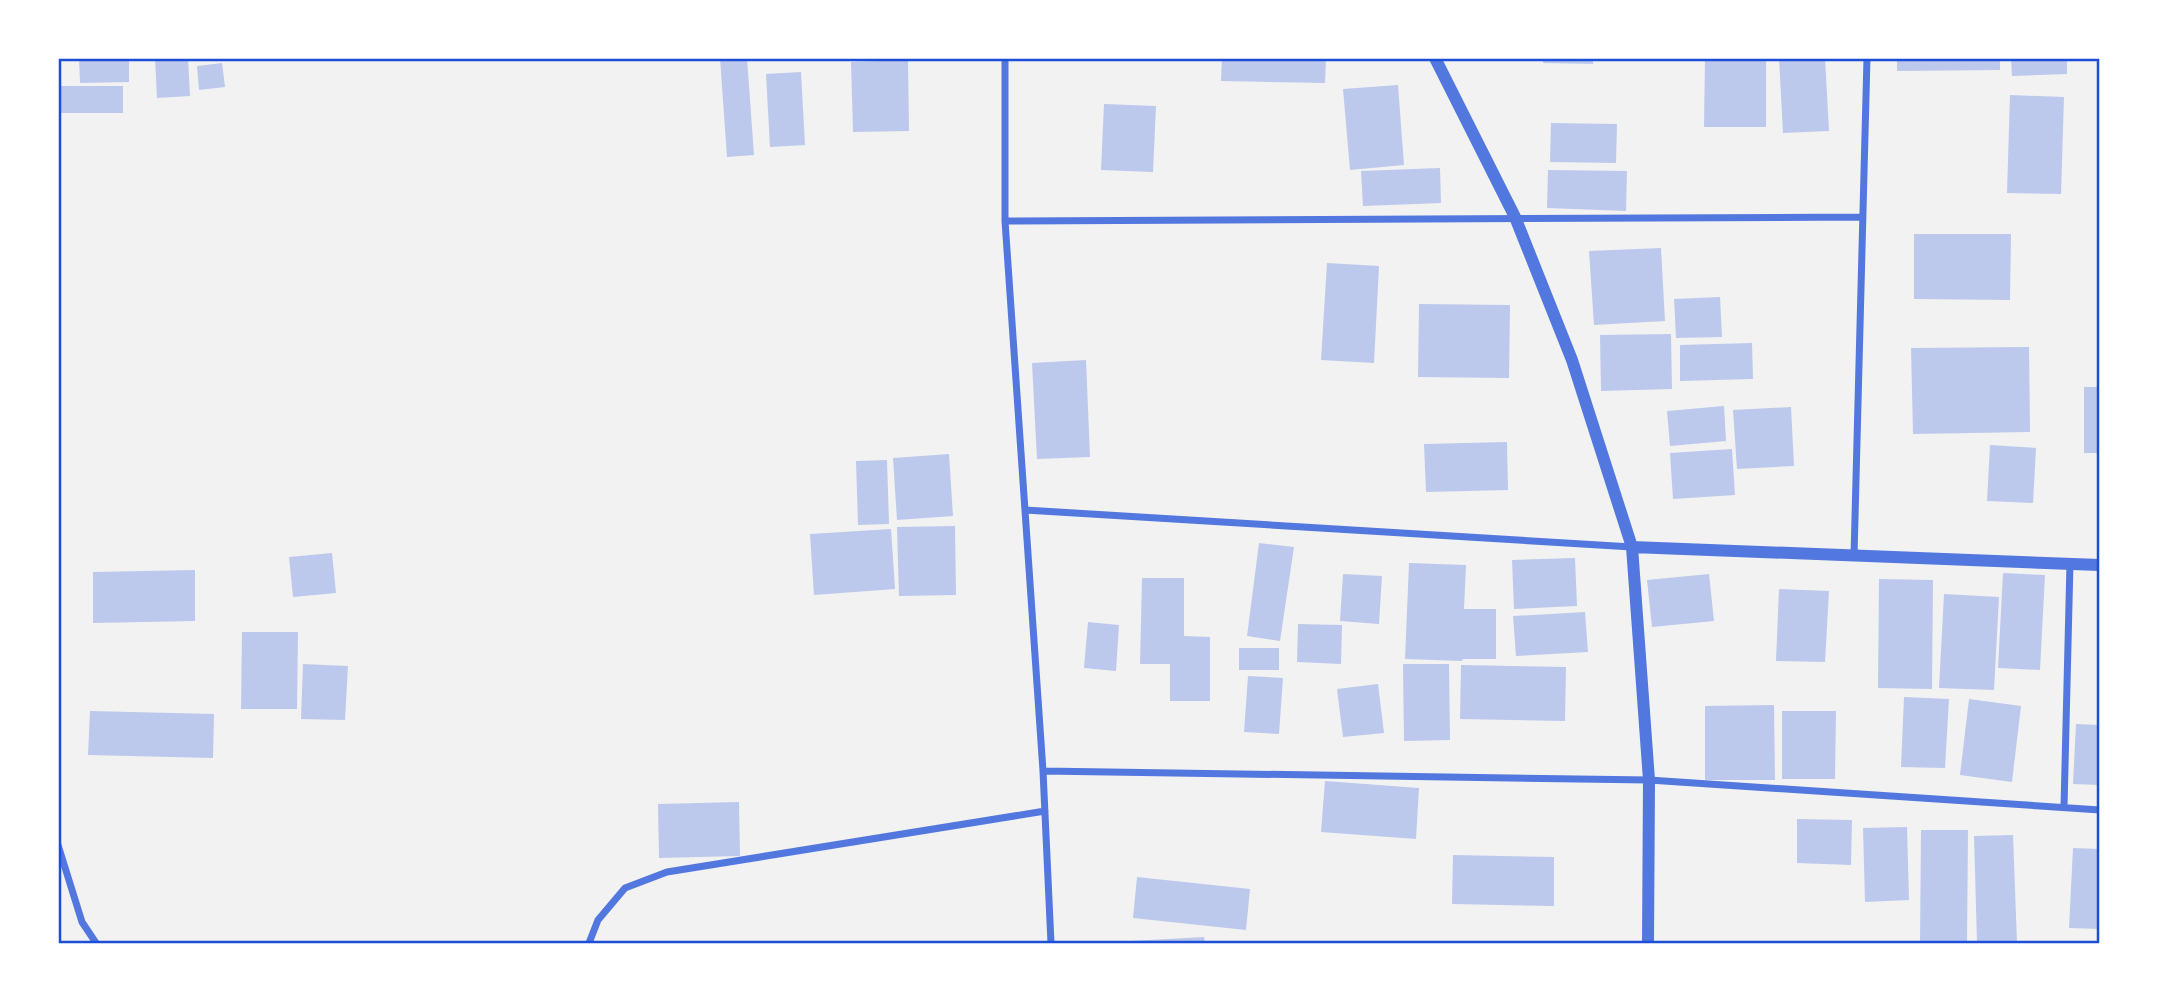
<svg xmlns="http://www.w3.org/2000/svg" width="2158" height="1001" font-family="'Source Sans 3',sans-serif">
	<rect width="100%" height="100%" fill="#f2f2f2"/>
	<path fill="#bdc9ec" d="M79,58H129V82L80,83Z
		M155,58H188L190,96L157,98Z
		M720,58H747L754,155L727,157Z
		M1222,58H1326L1325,83L1221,81Z
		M1544,58H1593V64L1543,63Z
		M1705,58H1766V127H1704Z
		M1779,58H1825L1829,131L1783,133Z
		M1897,58H2000V70L1897,71Z
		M2011,58H2067V74L2012,76Z
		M908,60L909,131L853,132L851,62Z
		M222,63L225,87L199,90L197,66Z
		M801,72L805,145L770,147L766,74Z
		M1398,85L1404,165L1350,170L1343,89Z
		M58,86H123V113H58Z
		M2010,95L2064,97L2061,194L2007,193Z
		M1104,104L1156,106L1153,172L1101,170Z
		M1551,123L1617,124L1616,163L1550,162Z
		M1440,168L1441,203L1363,206L1361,171Z
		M1548,170L1627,171L1626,211L1547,208Z
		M1914,234H2011L2010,300L1914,299Z
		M1661,248L1665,321L1594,325L1589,251Z
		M1327,263L1379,266L1374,363L1321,360Z
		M1720,297L1722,337L1676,338L1674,299Z
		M1419,304L1510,305L1509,378L1418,377Z
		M1671,334L1672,389L1601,391L1600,335Z
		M1752,343L1753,379L1680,381V345Z
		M2029,347L2030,432L1913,434L1911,348Z
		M1086,360L1090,457L1037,459L1032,363Z
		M2084,387H2100V453H2084Z
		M1724,406L1726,441L1670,446L1667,411Z
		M1791,407L1794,466L1737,469L1733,410Z
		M1507,442L1508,490L1426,492L1424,444Z
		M1990,445L2036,448L2033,503L1987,501Z
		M1732,449L1735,495L1673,499L1670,453Z
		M949,454L953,516L897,520L893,458Z
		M887,460L889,524L858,525L856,461Z
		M955,526L956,595L899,596L897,527Z
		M891,529L895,589L814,595L810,534Z
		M1259,543L1294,547L1280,641L1247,636Z
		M332,553L336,593L293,597L289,557Z
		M1575,558L1577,606L1514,609L1512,560Z
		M1409,563L1466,565L1464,609H1496V659H1463L1462,661L1405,659Z
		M195,570V621L93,623V572Z
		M2003,573L2045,575L2040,670L1998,668Z
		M1343,574L1382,576L1379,624L1340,621Z
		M1709,574L1714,621L1652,627L1647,580Z
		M1142,578H1184V636L1210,637V701H1170V664H1140Z
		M1879,579L1933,580L1932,689L1878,688Z
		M1779,589L1829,591L1825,662L1776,661Z
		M1944,594L1999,597L1994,690L1939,688Z
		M1585,612L1588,652L1516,656L1513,616Z
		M1088,622L1119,625L1116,671L1084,668Z
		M1298,624L1342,625L1341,664L1297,662Z
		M242,632H298L297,709H241Z
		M1239,648H1279V670H1239Z
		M303,664L348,666L345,720L301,719Z
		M1403,664H1449L1450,740L1404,741Z
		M1461,665L1566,667L1565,721L1460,719Z
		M1248,676L1283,678L1279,734L1244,732Z
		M1378,684L1384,733L1343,737L1337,689Z
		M1904,697L1949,699L1945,768L1901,767Z
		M1969,699L2021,706L2012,782L1960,775Z
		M1774,705L1775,780H1705V706Z
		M90,711L214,714L213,758L88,755Z
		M1782,711H1836L1835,779H1782Z
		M2076,724L2100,725V785L2073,784Z
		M1325,781L1419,788L1416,839L1321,832Z
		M739,802L740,856L659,858L658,804Z
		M1797,819L1852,820L1851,865L1797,863Z
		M1907,827L1909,900L1865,902L1863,828Z
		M1921,830H1968L1967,943H1920Z
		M2013,835L2017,943H1977L1974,836Z
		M2073,848L2100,849V929L2069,928Z
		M1453,855L1554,857V906L1452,904Z
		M1137,877L1250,889L1246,930L1133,918Z
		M1204,937L1205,943H1131V941Z"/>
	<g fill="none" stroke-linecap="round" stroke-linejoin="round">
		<path stroke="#5277de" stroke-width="7" d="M1005,58V221L1043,771L1051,943
			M1005,221L1861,217
			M1025,510L1632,547
			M1854,556L1867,58
			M1043,771L1649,780L2100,810
			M2064,807L2070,563
			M58,845L82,922L96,943
			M589,943L598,920L625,888L667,872L1045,811"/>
		<path stroke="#5277de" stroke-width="12" d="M1435,58L1515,217L1572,360L1632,547L1649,780L1648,943
			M1632,547L2100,565"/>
	</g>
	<rect width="2158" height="1001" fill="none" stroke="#ffffff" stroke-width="119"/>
	<rect x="60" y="60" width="2038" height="882" fill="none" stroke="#1d4ed8" stroke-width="2.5"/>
</svg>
